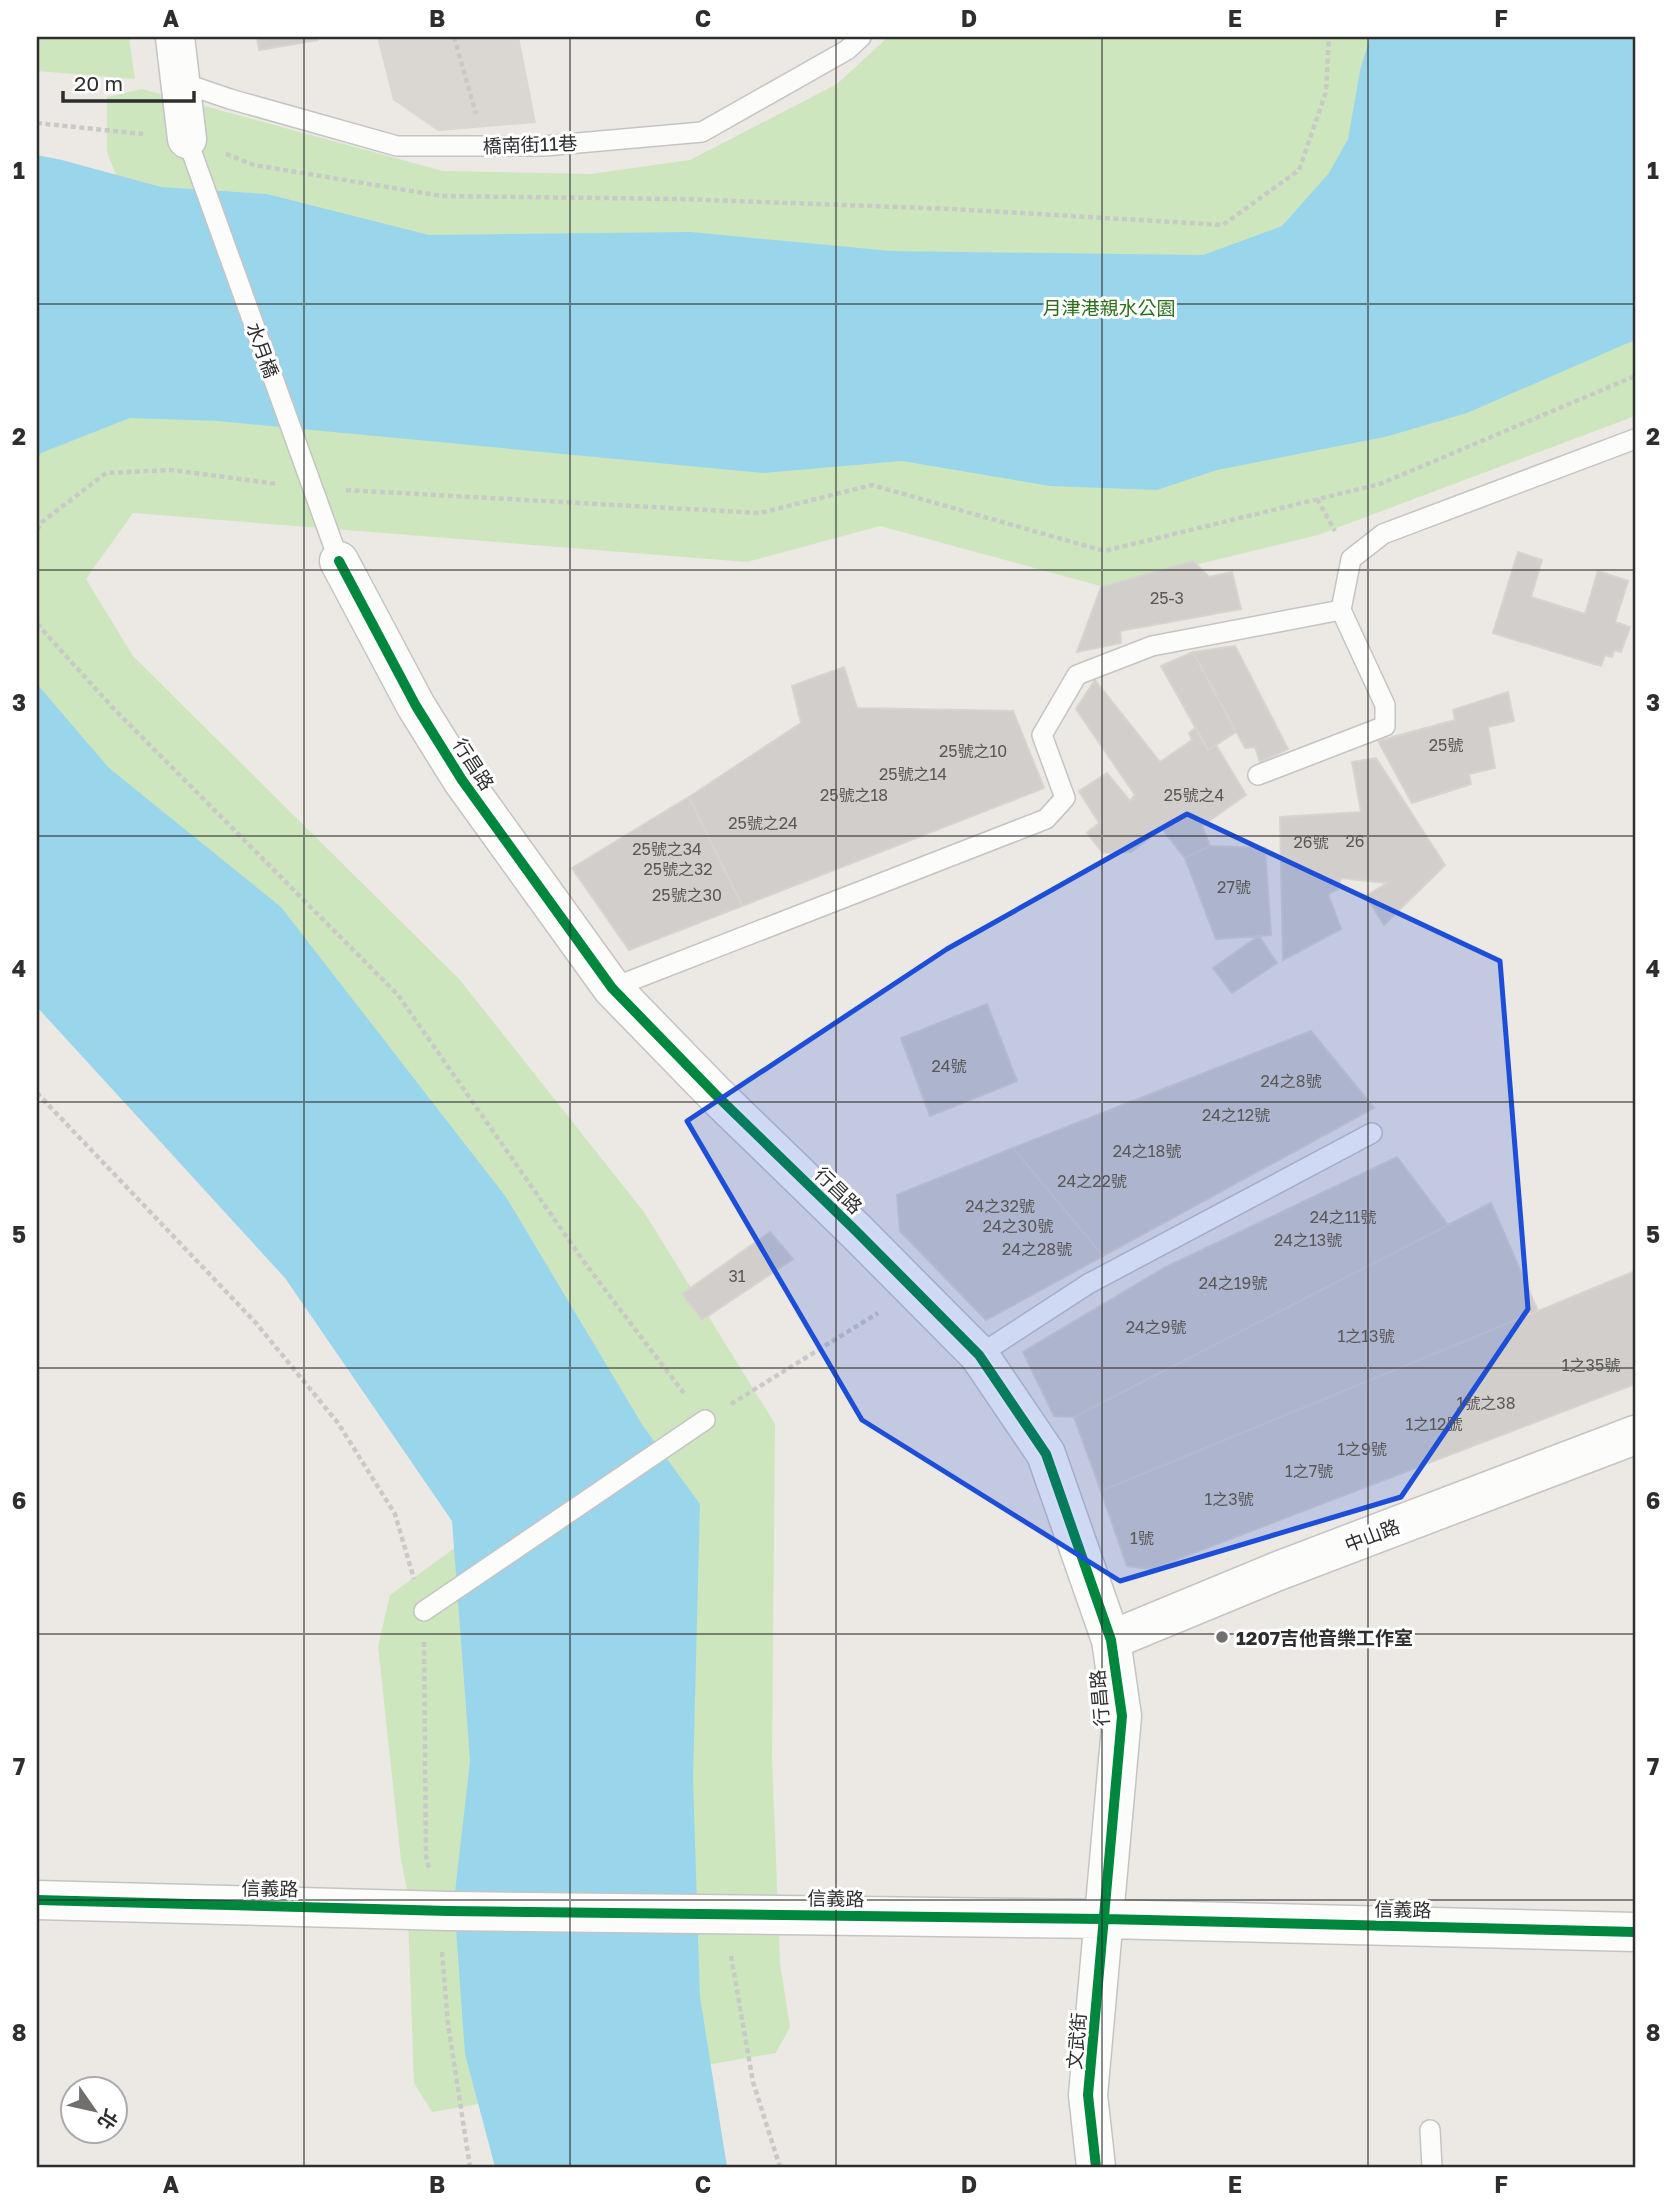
<svg xmlns="http://www.w3.org/2000/svg" width="1672" height="2204" font-family="'Golos Text','Noto Sans TC',sans-serif">
	<rect width="100%" height="100%" fill="#ece8e4"/>
	<path fill="#cee6be" d="M37,37H129L135,79L37,71Z
		M888,37H1635V416L1318,535L1104,587L880,526L747,562L133,513L86,579L133,656L460,980L644,1212L775,1424L772,1757L780,1963L790,2027L776,2053L432,2112L414,2083L407,1889L401,1860L378,1646L390,1595L617,1430L37,760V434L205,399L107,152V97L142,89L443,171L591,174L690,160L837,84Z"/>
	<path fill="#dad6d2" d="M377,37H519L536,123L438,131L393,100Z"/>
	<path fill="#99d6ec" d="M1370,37H1635V340L1467,413L1385,437L1217,470L1157,490L1050,486L902,461L763,473L218,421L130,418L41,453L37,459V155L62,160L161,187L267,194L429,235L691,232L891,251L1203,255L1282,226L1329,173L1348,139L1360,71Z
		M37,684L109,768L281,907L506,1197L643,1426L700,1504L693,1779L700,1997L727,2167H495L465,2054L454,1901L470,1761L452,1521L285,1278L37,1007Z"/>
	<path fill="#d1cecb" stroke="#d7d4d0" stroke-width="2" d="M257,37H318V40L259,50Z
		M1518,552L1542,560L1531,597L1585,614L1598,571L1628,581L1615,622L1630,627L1621,652L1614,650L1612,657L1605,655L1601,666L1493,633Z
		M1193,561L1209,577L1232,572L1241,609L1120,631L1121,643L1077,652L1101,587Z
		M1235,646L1288,749L1260,762L1255,747L1245,748L1193,652Z
		M1193,652L1236,732L1208,750L1161,666Z
		M844,667L857,708L1013,711L1044,788L742,906L689,797L801,723L792,686Z
		M1095,680L1160,762L1192,740L1189,733L1196,727L1208,750L1216,745L1246,795L1202,826L1210,846L1185,858L1162,829L1131,852L1103,853L1087,833L1099,823L1079,791L1107,773L1130,801L1135,795L1076,709Z
		M1508,692L1514,721L1488,727L1495,768L1469,774L1471,784L1412,803L1378,741L1455,720L1453,710Z
		M1376,758L1445,865L1384,925L1366,896L1387,883L1341,878L1338,889L1328,894L1341,929L1283,960L1280,817L1361,812L1352,762Z
		M689,797L742,906L629,950L572,868Z
		M1210,846L1265,848L1271,935L1216,939L1185,858Z
		M1259,936L1277,963L1232,993L1213,968Z
		M987,1004L1017,1081L930,1116L901,1038Z
		M1311,1031L1374,1108L1103,1256L1013,1148Z
		M1013,1148L1103,1256L986,1320L900,1231L897,1195Z
		M1397,1157L1448,1225L1074,1417L1054,1416L1023,1352L1164,1268Z
		M1491,1203L1538,1311L1101,1491L1074,1417Z
		M770,1232L793,1259L702,1320L682,1294Z
		M1635,1271V1384L1152,1569L1127,1566L1101,1491Z"/>
	<g fill="none" stroke-linecap="round" stroke-linejoin="round">
		<g stroke="#c5c4c5" stroke-width="22">
			<path id="service" d="M180,82L230,99L397,146H544L702,132L847,50L861,37
				M187,139L339,561
				M1258,775L1385,726V705L1341,610L1351,559L1383,534L1635,439
				M612,988L1046,819L1065,798L1042,735L1077,675L1152,646L1341,610
				M979,1355L1088,1284L1372,1133
				M424,1611L705,1420
				M1430,2130L1432,2167"/>
		</g>
		<g stroke="#c5c4c5" stroke-width="41">
			<path id="minor" d="M175,37L187,139
				M339,561L416,706L462,780L612,988L716,1095L856,1231L979,1355L1046,1454L1111,1640L1122,1716L1088,2095L1096,2167
				M1111,1640L1278,1571L1635,1435
				M37,1900L448,1911L1105,1919L1635,1932"/>
		</g>
		<path stroke="#c9c9c8" stroke-width="4.5" stroke-dasharray="5 3.5" stroke-linecap="butt" d="M454,37L476,114
			M37,123L143,134
			M226,154L254,165L442,196L680,199L953,209L1223,225L1299,170L1326,92L1329,37
			M346,490L760,513L872,485L1104,551L1380,484L1635,376
			M1317,499L1335,531
			M37,530L42,522L106,473L171,470L278,484
			M37,624L114,709L398,995L587,1266L686,1396
			M37,1093L256,1323L338,1423L395,1514L414,1579
			M731,1404L878,1313
			M424,1642L426,1856L429,1868
			M442,1952L448,2024L470,2167
			M731,1956L753,2082L780,2167"/>
		<use href="#service" stroke="#fcfcfb" stroke-width="19"/>
		<use href="#minor" stroke="#fcfcfb" stroke-width="38"/>
		<g stroke="#fff" stroke-width="15">
			<path id="cycleway" d="M339,561L416,706L462,780L612,988L716,1095L856,1231L979,1355L1046,1454L1111,1640L1122,1716L1088,2095L1096,2167
				M37,1900L448,1911L1105,1919L1635,1932"/>
		</g>
		<use href="#cycleway" stroke="#00873e" stroke-width="10"/>
	</g>
	<path fill="#1d4ed8" fill-opacity="0.2" stroke="#1d4ed8" stroke-width="5" stroke-linejoin="round" d="M1187,814L1500,961L1528,1309L1401,1497L1120,1581L862,1420L687,1121L947,949Z"/>
	<path fill="none" stroke="#2e2e2e" stroke-width="2" stroke-opacity="0.55" d="M304,37V2167M570,37V2167M836,37V2167M1102,37V2167M1368,37V2167M37,304H1635M37,570H1635M37,836H1635M37,1102H1635M37,1368H1635M37,1634H1635M37,1900H1635"/>
	<circle fill="#706f6e" stroke="#fff" stroke-width="2.5" cx="1222" cy="1637" r="7"/>
	<g text-anchor="middle" dominant-baseline="central" stroke-width="6" stroke-linejoin="round" paint-order="stroke">
		<g font-size="16" fill="#585857">
			<text x="1167" y="598">25-3</text>
			<text x="1446" y="745">25號</text>
			<text x="973" y="751">25號之10</text>
			<text x="913" y="774">25號之14</text>
			<text x="854" y="795">25號之18</text>
			<text x="1194" y="795">25號之4</text>
			<text x="763" y="823">25號之24</text>
			<text x="1355" y="841">26</text>
			<text x="1311" y="842">26號</text>
			<text x="667" y="849">25號之34</text>
			<text x="678" y="869">25號之32</text>
			<text x="1234" y="887">27號</text>
			<text x="687" y="895">25號之30</text>
			<text x="949" y="1066">24號</text>
			<text x="1291" y="1081">24之8號</text>
			<text x="1236" y="1115">24之12號</text>
			<text x="1147" y="1151">24之18號</text>
			<text x="1092" y="1181">24之22號</text>
			<text x="1000" y="1206">24之32號</text>
			<text x="1343" y="1217">24之11號</text>
			<text x="1018" y="1226">24之30號</text>
			<text x="1308" y="1240">24之13號</text>
			<text x="1037" y="1249">24之28號</text>
			<text x="737" y="1276">31</text>
			<text x="1233" y="1283">24之19號</text>
			<text x="1156" y="1327">24之9號</text>
			<text x="1366" y="1336">1之13號</text>
			<text x="1591" y="1365">1之35號</text>
			<text x="1486" y="1403">1號之38</text>
			<text x="1434" y="1424">1之12號</text>
			<text x="1362" y="1449">1之9號</text>
			<text x="1309" y="1471">1之7號</text>
			<text x="1229" y="1499">1之3號</text>
			<text x="1142" y="1538">1號</text>
		</g>
		<g font-size="19" fill="#2e2e2e" stroke="#fff">
			<text transform="translate(530 144) rotate(-2)">橋南街11巷</text>
			<text transform="translate(263 350) rotate(70)">水月橋</text>
			<text transform="translate(474 764) rotate(57)">行昌路</text>
			<text transform="translate(839 1190) rotate(44)">行昌路</text>
			<text transform="translate(1372 1535) rotate(-21)">中山路</text>
			<text transform="translate(1099 1698) rotate(-95)">行昌路</text>
			<text transform="translate(270 1888) rotate(1)">信義路</text>
			<text transform="translate(836 1898) rotate(1)">信義路</text>
			<text transform="translate(1403 1909) rotate(1)">信義路</text>
			<text transform="translate(1076 2041) rotate(-85)">文武街</text>
		</g>
		<g font-size="19" fill="#2c6e1b" stroke="#fff">
			<text x="1109" y="307">月津港親水公園</text>
		</g>
		<g font-size="19" font-weight="bold" fill="#2e2e2e" stroke="#fff" text-anchor="start">
			<text x="1236" y="1637">1207吉他音樂工作室</text>
		</g>
	</g>
	<rect width="1672" height="2204" fill="none" stroke="#ffffff" stroke-width="77"/>
	<g transform="translate(94 2110) rotate(124)"><circle r="33" fill="#ffffff" stroke="#ababab" stroke-width="2"/>
	<path d="M0-5L12 26L0 18L-12 26Z" fill="#706f6e"/>
	<text y="-10" font-size="19" font-weight="bold" text-anchor="middle" fill="#2e2e2e">北</text>
	</g>
	<path d="M63 91v10h131v-10" fill="none" stroke="#2e2e2e" stroke-width="3.5"/>
	<text x="74" y="91" font-size="21" fill="#2e2e2e" stroke="#ffffff" stroke-width="5" paint-order="stroke">20 m</text>
	<rect x="38" y="38" width="1596" height="2128" fill="none" stroke="#2e2e2e" stroke-width="2.5"/>
	<g font-size="23" text-anchor="middle" font-weight="bold" fill="#2e2e2e">
		<text x="171" y="27">A</text>
		<text x="437" y="27">B</text>
		<text x="703" y="27">C</text>
		<text x="969" y="27">D</text>
		<text x="1235" y="27">E</text>
		<text x="1501" y="27">F</text>
		<text x="19" y="179">1</text>
		<text x="1653" y="179">1</text>
		<text x="19" y="445">2</text>
		<text x="1653" y="445">2</text>
		<text x="19" y="711">3</text>
		<text x="1653" y="711">3</text>
		<text x="19" y="977">4</text>
		<text x="1653" y="977">4</text>
		<text x="19" y="1243">5</text>
		<text x="1653" y="1243">5</text>
		<text x="19" y="1509">6</text>
		<text x="1653" y="1509">6</text>
		<text x="19" y="1775">7</text>
		<text x="1653" y="1775">7</text>
		<text x="19" y="2041">8</text>
		<text x="1653" y="2041">8</text>
		<text x="171" y="2193">A</text>
		<text x="437" y="2193">B</text>
		<text x="703" y="2193">C</text>
		<text x="969" y="2193">D</text>
		<text x="1235" y="2193">E</text>
		<text x="1501" y="2193">F</text>
	</g>
</svg>
